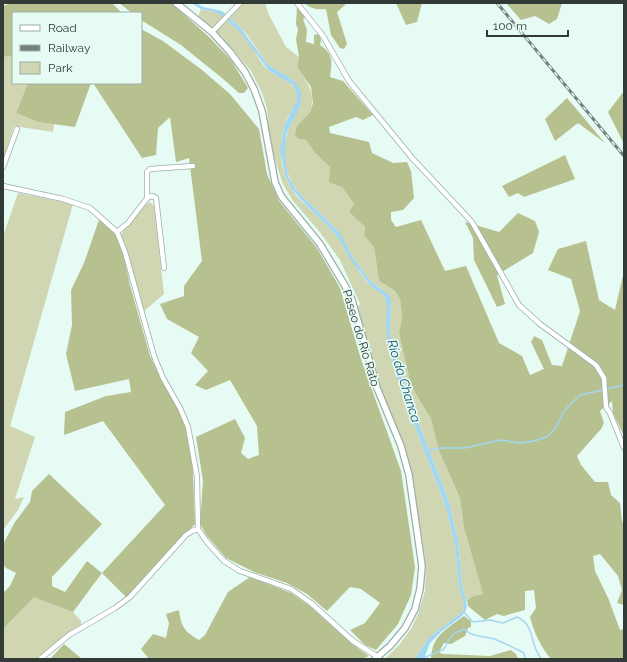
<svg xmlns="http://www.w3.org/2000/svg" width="627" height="662" font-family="Raleway,sans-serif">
	<rect width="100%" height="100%" fill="#e6fbf4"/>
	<path fill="#cfd6b1" d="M243,3H265L269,15L286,47L299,57L297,67C306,80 317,94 310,111C308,116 301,121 297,126L299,139L306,140L315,153L330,167L342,187L354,204L349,212L365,227L364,236L374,247L379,281L395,291L400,299L402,317L399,333L411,386L431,419L439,451L460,498L464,528L483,594L473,596L466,600L462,586L458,542L449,502L409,399L393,349L390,333L391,300L380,288L373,283L367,277C360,267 353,257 346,247C341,239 337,230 331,224C307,198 281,186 285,146C286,129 297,115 301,100L290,78L268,65L248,36L240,27L230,18Z
		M201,9C208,11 217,11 224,16C236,25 246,38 254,50C258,57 262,65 268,70C278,78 294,80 297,94C299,104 291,111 287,119C278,140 279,166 290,186C299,203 318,214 330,228C345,244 353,264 366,281C373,288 384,292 387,302L389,347L392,361L412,419L446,507L455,545L459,586L463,600L464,608L462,612L429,638L415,659H385L399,645L411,629L418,614L425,591L426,565L415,492L408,457L377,379L358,307L360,304L340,260L319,231L293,201L282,182L270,143L267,109L262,93L251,71L221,35L198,17Z
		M13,56V83H28L16,113L38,122L54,124L53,132L14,126L3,160V57Z
		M18,193L73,204L10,426L35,437L15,499L24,497L18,510L3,530V236Z
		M150,202L154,206L164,294L143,312L129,256L121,235C124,229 145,203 150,202Z
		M34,596L73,612L81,621V625L62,638L39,659H3V629Z"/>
	<path fill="#b7c08f" d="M12,3H112L122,13H13V56L3,57V6Z
		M119,3H171L208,36L231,60L248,88L244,93H239L222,78L181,45L141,20V13H132Z
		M304,3H348L346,4L337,12L347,44L344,49L340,48L331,35L326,9C318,10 311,9 304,3Z
		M396,3H422L417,22L406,25Z
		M506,3H562L557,19L549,24L535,16L521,20Z
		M297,7L306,17L303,19L307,30L306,42L314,44V35L319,34L321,40L320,45C334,54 332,62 330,77L343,81L373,115L363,120L356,117L329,127L330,133L369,142L372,153L393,163L407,162L411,171L414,198L403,210L391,212V220L396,227L421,220L445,271L466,266L499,343L522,356L530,375L544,369L531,342L534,336L542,340L552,365L562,366L580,311L571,279L548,270L558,249L586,241L599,300L615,310L624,271V436L613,413L612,401L600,411L604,423L601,429L577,456L581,465L595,482H608L611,495L620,503L622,521L624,524V605L617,603L622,590L618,576L600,554L593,556L595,571L609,600L620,630L624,629V659H551C541,647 534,633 530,617L536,608L534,590L525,591V610L504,616L497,614L485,620L468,606L467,600L473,596L483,594L464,528L460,498L439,451L431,419L411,386L399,333L402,317L400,299L395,291L379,281L374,247L364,236L365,227L349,212L354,204L342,187L329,182L330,167L315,153L306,140L299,139L295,135L297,126L310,112L313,103L311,87L297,67L299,57L296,39L298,30L296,24Z
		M141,29L163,41L202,70L230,94L259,129L267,174L279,201L317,248L340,288L360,356L401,471L415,567L411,595L398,624L376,650L365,645L350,630L365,623L380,603L361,589L350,587L327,611L307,594L287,583L254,572L226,558L207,536L200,524L203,481L196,437L235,419L245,438L241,453L248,459L259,455L257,426L230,380L206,390L195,385L208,371L191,353L199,337L167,319L160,304L184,296V286L202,261L189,158L176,162L170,117L158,128L156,155L142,158L93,83H141Z
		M28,83H91L75,127L38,122L16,113Z
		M624,91V144L608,112Z
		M567,98L605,143L578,123L555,141L545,119Z
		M565,155L575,179L524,197L518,193L509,197L502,186Z
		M518,213L535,221L539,232L533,253L497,275L505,304L497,307L474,260L473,238L465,222L499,232Z
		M99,220L120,238L130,285L150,356L163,383L184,420L192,450L195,524L155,568L126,597L102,573L73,612L34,597L3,629V593L10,586L16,573L6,568L3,564V544L15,522L30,502L32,491L49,474L102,524L52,577V586L65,592L87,561L102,573L165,505L103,421L64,435L65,412L106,396L131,392L129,379L75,391L66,354L72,325L71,290L84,263Z
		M250,577L291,593L311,607L352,644L369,656L362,659H149L141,649L153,634L166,638L169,623L166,614L179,610C181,627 185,632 199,640L205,635L228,592Z
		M464,616L471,621V627L468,628L465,636L451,644L444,643L440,650V653L443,654L490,656L511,650L516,654L518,659H431C432,635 447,629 464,616Z
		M64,644L82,659H50Z"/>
	<path fill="#a2d7f4" d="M191,3H196L203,7L222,11L240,27L268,65L290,78L296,83L301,92V100L300,106L286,135L285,157L288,176L295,188L305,199L340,233L352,256L367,277L373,283L390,296L391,300L390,333L393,349L409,399L449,502L458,542L462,586L466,599L467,607L465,612L461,617L442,631L430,643L425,656L426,659H415L429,638L462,612L464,608L463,600L459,586L455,545L446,507L412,419L392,361L387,335L386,326L387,306L385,297L381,293L373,288L366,280L351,260L339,239L329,227L307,206L291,188L285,175L280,150L284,127L288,118L297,101V94L293,85L268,70L242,34L223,16L215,12L201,9Z"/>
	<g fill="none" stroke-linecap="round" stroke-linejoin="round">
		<path stroke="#a2d7f4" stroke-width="1.5" d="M606,389L624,385
			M427,451L440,448H465L500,440L519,443L534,441L547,437L557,426L563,412L580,395L603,390
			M464,612L473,622L490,620L503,623L517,617C530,622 531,635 535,647C536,651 539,655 541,659
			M421,659L440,651L444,649L450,638L455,633L464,629C472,637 484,636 494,639C505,643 514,648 524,653L525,659"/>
		<g stroke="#9aaea8" stroke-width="6">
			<path id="minor" d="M297,3L323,36L349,81L413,159L472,222L519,305L540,324L596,365L604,378L606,407L610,413L624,448
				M212,32L240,3
				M3,167L17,129
				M3,186L63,199L90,208L117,232L125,252L154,356L163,378L180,408L188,427L197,477L198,529L207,542L224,561L240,571L291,589L311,603L353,641L378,657
				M147,199V172L150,169L193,166
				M117,232L128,223L148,197L153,196L156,198L164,268
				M40,659L69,635L115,608L130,597L186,535L192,531L198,529"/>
		</g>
		<g stroke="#9aaea8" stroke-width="8">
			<path id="tertiary" d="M176,3L212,32L230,52L245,72L254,89L262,111L275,182L281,196L320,244L344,284L352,300L377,388L401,446L409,475L422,566L420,589L415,609L405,628L390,646L375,659"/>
		</g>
		<use href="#minor" stroke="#fff" stroke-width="4.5"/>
		<use href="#tertiary" stroke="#fff" stroke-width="5.5"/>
		<g stroke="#737f7b" stroke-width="3">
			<path id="rail" d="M497,3L624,156"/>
		</g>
		<use href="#rail" stroke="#e6fbf4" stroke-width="1.5" stroke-dasharray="4.5" stroke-linecap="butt"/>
	</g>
	<g text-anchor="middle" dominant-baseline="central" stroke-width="3.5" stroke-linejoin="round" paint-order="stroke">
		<g font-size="12" fill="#323a37" stroke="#e6fbf4">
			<text transform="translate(361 338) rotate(73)">Paseo do Río Rato</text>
		</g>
		<g font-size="13" font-style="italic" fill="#10526e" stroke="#e6fbf4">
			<text transform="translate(404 381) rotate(73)">Río da Chanca</text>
		</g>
	</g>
	<rect width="627" height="662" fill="none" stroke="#323a37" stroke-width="8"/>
	<rect x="12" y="12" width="130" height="72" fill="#e6fbf4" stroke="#9eaea8"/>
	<rect x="20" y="25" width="20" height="6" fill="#ffffff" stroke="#9eaea8"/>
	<text x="48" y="32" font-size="12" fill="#323a37">Road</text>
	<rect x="20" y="45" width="20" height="6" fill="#737f7b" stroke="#9eaea8"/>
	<text x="48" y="52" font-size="12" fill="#323a37">Railway</text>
	<rect x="20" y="62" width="20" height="12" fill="#cfd6b1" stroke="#9eaea8"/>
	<text x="48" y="72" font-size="12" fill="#323a37">Park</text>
	<path d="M487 30v6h81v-6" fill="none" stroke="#323a37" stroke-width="2"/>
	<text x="493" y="30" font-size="12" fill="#323a37" stroke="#e6fbf4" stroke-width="3" paint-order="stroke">100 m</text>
</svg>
